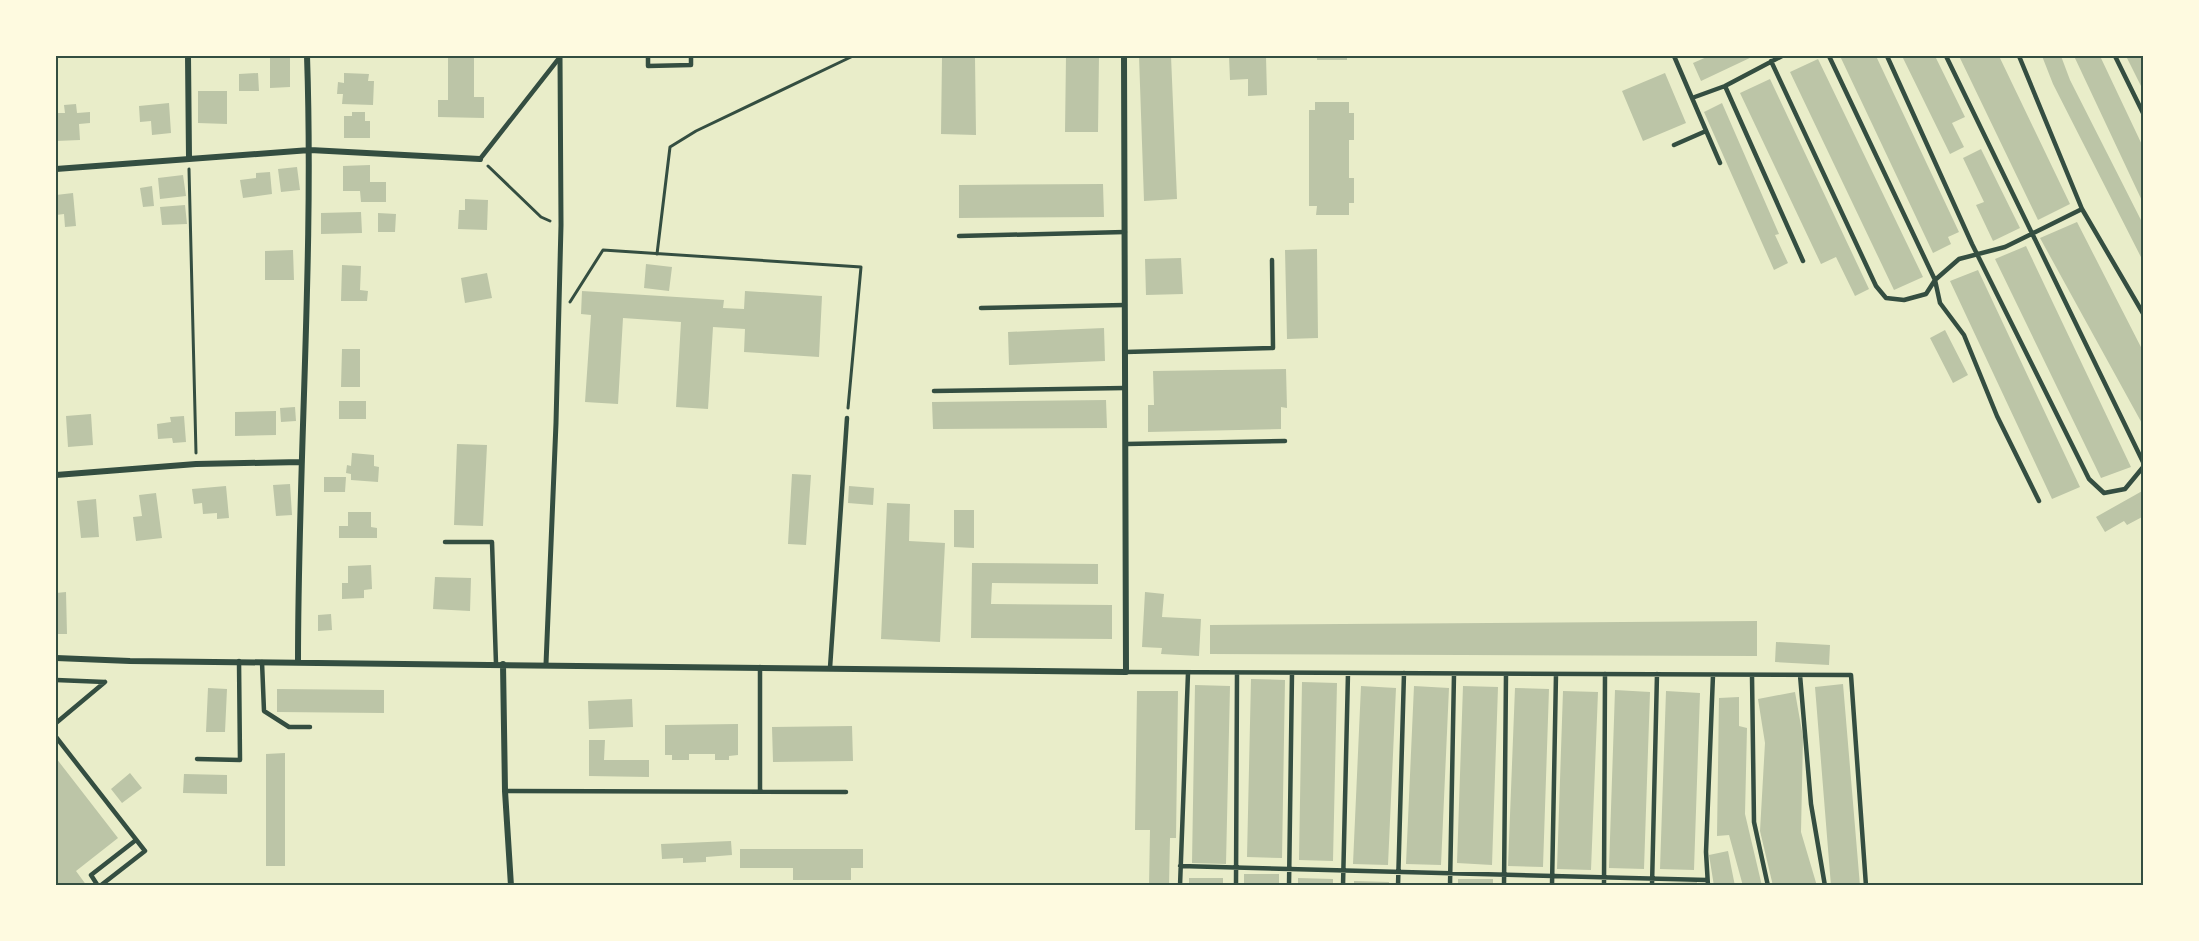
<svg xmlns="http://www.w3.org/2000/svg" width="2199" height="941" font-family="Mulish,sans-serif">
	<rect width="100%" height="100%" fill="#e9edc9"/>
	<path fill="#bcc5a7" d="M448,56H474V97H484V118L438,117V100H448Z
		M1066,56H1099L1098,132H1065Z
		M1139,56H1171L1177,199L1144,201Z
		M1229,56H1266L1267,95L1248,96V79L1230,80Z
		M1317,56H1347V60H1317Z
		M1709,56H1754L1701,81L1693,63Z
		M1840,56H1876L1959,232L1948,237L1951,244L1933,253Z
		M1902,56H1935L1965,117L1952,123L1964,147L1950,154Z
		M1959,56H1999L2070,204L2038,220Z
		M2042,56H2061L2070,80L2144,226V263L2053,84Z
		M2074,56H2100L2144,149V205Z
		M2126,56H2144V92Z
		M270,57H290V87L270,88Z
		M942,58H975L976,135L941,134Z
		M1818,59L1923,277L1894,290L1790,72Z
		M258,73L259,91H239V74Z
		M344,73L369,74L368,81H374L373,105L342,104L343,94H337L338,82L344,83Z
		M1665,73L1686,123L1643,141L1622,91Z
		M1770,79L1869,289L1855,296L1836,257L1821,264L1740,93Z
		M198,91H227V124L198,123Z
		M1315,102H1349V113H1354V140H1349V178H1354V203H1349V215H1316L1317,206H1309V110H1315Z
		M169,103L171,133L152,135L151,121L140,122L139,106Z
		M1722,103L1779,234L1775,235L1788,263L1774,270L1704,112Z
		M76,104L77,113L90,112V123L79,124L80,140L56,141V113H65L64,105Z
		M352,112H365V121H370V138H344V116H352Z
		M1981,149L2020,228L1993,241L1976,205L1984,202L1963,158Z
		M370,165V182H386V202H361L360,191H343V166Z
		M297,167L300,190L281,192L278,169Z
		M270,172L272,194L243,198L240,180L256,178V173Z
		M183,175L186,196L160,199L158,178Z
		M1103,184L1104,217L959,218V185Z
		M152,186L154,206L143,207L140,188Z
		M73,193L76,226L65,227L64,214L56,215V195Z
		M465,199L488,200L487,230L458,229L459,210H465Z
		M185,205L187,224L162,225L160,207Z
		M361,212L362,233L321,234V213Z
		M378,213L396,214L395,232H378Z
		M2077,222L2144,353V427L2040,238Z
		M2026,246L2131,467L2101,478L1995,259Z
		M1317,249L1318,338L1287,339L1285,250Z
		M293,250L294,280H265V251Z
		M1181,258L1183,294L1146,295L1145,259Z
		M646,264L672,267L669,291L644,288Z
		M342,265L361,266L360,290L368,291L367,301H341Z
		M1978,270L2080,487L2052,499L1950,281Z
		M487,273L492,298L465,303L461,278Z
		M582,291L724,300L723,308L744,309L745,291L822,296L819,357L744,352L745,329L713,327L708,409L676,407L681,322L623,318L618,404L585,402L591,315L581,314Z
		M1104,328L1105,361L1009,365L1008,332Z
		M1945,330L1968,375L1953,383L1930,338Z
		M342,349H360V387H341Z
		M1286,369L1287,408L1281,407V429L1148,432V405H1154L1153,371Z
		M1106,400L1107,428L933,429L932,402Z
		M339,401H366V419H339Z
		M295,407L296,421L281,422L280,408Z
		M276,411V435L235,436V412Z
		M91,414L93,445L68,447L66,416Z
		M184,416L186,442L173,443L172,438L158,439L157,424L171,422L170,417Z
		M457,444L487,445L483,526L454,525Z
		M352,453L374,455V466L379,467L378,482L351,480V474L346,473L347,465L351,466Z
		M792,474L811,475L806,545L788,544Z
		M324,477H346L345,492H324Z
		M290,484L292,515L276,516L273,485Z
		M226,486L229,518L217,519V513L203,514L202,503L194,504L192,489Z
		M849,486L874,488L873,505L848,503Z
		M2144,490V516L2127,525L2124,521L2105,532L2096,517Z
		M156,493L162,538L136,541L133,517L142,516L139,495Z
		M96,499L99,537L81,538L77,501Z
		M887,503L910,504L909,541L945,543L940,642L881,639Z
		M954,510H974V548L954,547Z
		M348,512H371V527L377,528V538H339V526H348Z
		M972,563L1098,564V584L992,583L991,604L1112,605V639L971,638Z
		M371,565L372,589L364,590V598L342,599V583H348V566Z
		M435,577L471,578L470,611L433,609Z
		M66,592L67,634H56V593Z
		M1145,592L1164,594L1162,617L1201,619L1199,656L1161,654L1162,648L1142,647Z
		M331,614L332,630L318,631V615Z
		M1757,621V656L1210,654V625Z
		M1776,642L1830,645L1829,665L1775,662Z
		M1251,679L1285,680L1282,858L1247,857Z
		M1302,682L1337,683L1333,861L1299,860Z
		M1843,684L1860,886H1831L1815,687Z
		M1195,685L1230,686L1226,864L1192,863Z
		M1361,686L1396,688L1388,865L1353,864Z
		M1414,686L1449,688L1441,865L1406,864Z
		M1463,686L1498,687L1492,865L1457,863Z
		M208,688L227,689L225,732H206Z
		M1515,688L1549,689L1543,867L1508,866Z
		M277,689L384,690V713L277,712Z
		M1615,690L1650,692L1644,869L1609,868Z
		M1137,691H1178L1176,838H1170L1169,886H1149L1150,830H1135Z
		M1563,691L1598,692L1591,870L1557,869Z
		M1666,691L1700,693L1694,870L1660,869Z
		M1795,692L1803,737L1801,832L1817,886H1773L1760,831L1765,743L1758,699Z
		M1739,697V726L1747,728L1745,814L1762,886H1743L1729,835L1717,836L1719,698Z
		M632,699L633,727L589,729L588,701Z
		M738,724V755L729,756V760H715V754H689V760H672V755H665V725Z
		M852,726L853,761L773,762L772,727Z
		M589,740H605L604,760H649V777L589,776Z
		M285,753V866H266V754Z
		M56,758L118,838L76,871L87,886H56Z
		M130,773L142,788L122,803L111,789Z
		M184,774L227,775V794L183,793Z
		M731,841L732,855L706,857V862L683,863V858L662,859L661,844Z
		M740,849H863V868H851V880H793V868H740Z
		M1728,851L1735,886H1714L1709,855Z
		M1244,874H1279V886H1244Z
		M1189,878H1223V886H1189Z
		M1298,878L1333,879V886H1298Z
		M1458,879H1493V886H1458Z
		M1354,881L1389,882V886H1354Z
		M1697,882V886H1663L1662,883Z
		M1509,883H1543V886H1509Z"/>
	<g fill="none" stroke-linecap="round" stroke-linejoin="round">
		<path stroke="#344e41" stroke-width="3" d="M488,166L541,217L550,221
			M189,169L196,453
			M657,254L670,147L696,131L853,56
			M570,302L603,250L861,267L848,408"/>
		<path stroke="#344e41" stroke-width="4.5" d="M648,56V66L691,65V56
			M1674,56L1692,98L1725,86L1782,56
			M1829,56L1935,280L1940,303L1964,335L1997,416L2039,501
			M1887,56L1972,244L2089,479L2104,493L2125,489L2144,466
			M1946,56L2144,464
			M2019,56L2082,209L2144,315
			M2115,56L2144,115
			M1771,61L1876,286L1886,298L1904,300L1926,294L1935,280L1959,259L2005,247L2082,209
			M1725,86L1803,261
			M1692,98L1720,163
			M1674,145L1706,131
			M480,159L560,57
			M959,236L1125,232
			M981,308L1125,305
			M1125,352L1273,348L1272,260
			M934,391L1125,388
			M1126,444L1285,441
			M445,542H492L496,664
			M262,662L264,711L289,727H310
			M760,667V791
			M830,668L847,418
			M1126,672L1851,675L1866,886
			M1752,675L1754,822L1768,886
			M1800,675L1811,804L1825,886
			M56,680L105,682
			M56,723L105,682
			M56,737L145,851L100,886
			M197,759L240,760L239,661
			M505,791L846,792
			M1180,866L1707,880
			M98,886L91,875L136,840
			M1180,886L1188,673
			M1236,886L1237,673
			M1289,886L1292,673
			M1343,886L1348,673
			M1398,886L1404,673
			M1450,886L1454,674
			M1504,886L1506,674
			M1552,886L1556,674
			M1604,886L1605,674
			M1652,886L1657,674
			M1708,886L1706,852L1713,675"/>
		<path stroke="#344e41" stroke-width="5" d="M546,664L556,423L561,225L560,56"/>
		<path stroke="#344e41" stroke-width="6" d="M188,56L189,158
			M56,169L310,150L480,159
			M56,475L196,464L301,462
			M56,658L130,661L1126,672L1124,56
			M298,662C298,460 314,257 307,56
			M503,664L505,791L511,886"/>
	</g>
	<rect width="2199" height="941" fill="none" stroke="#fefae0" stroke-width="114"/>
	<rect x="57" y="57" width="2085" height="827" fill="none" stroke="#344e41" stroke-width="2"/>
</svg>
